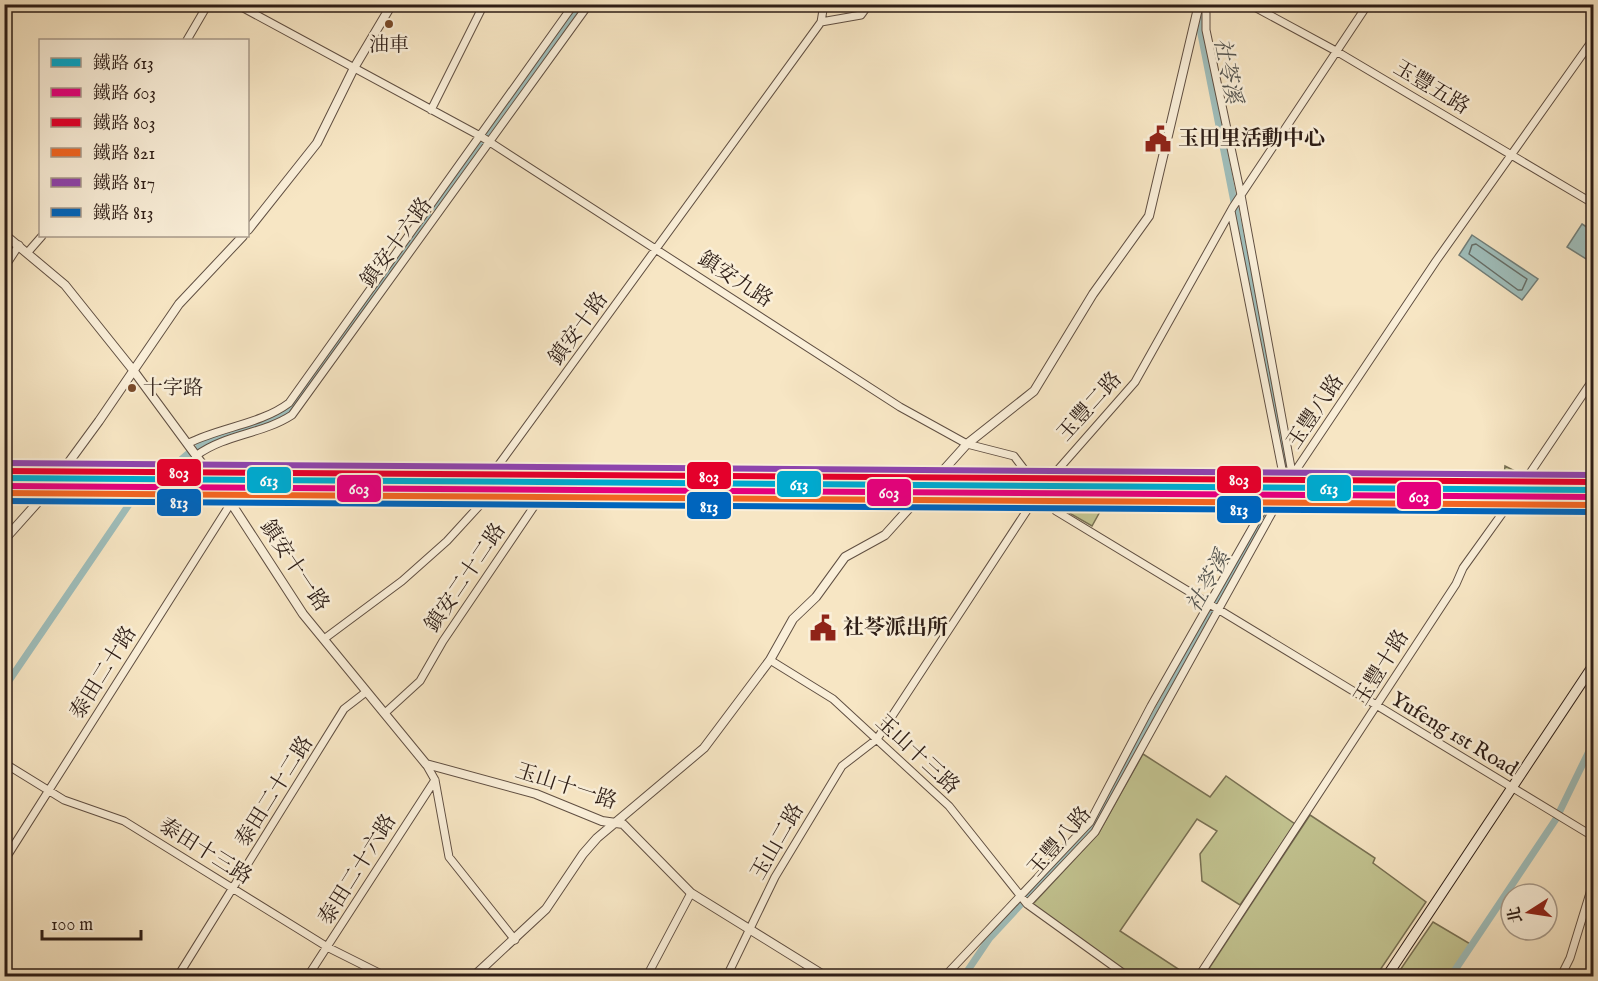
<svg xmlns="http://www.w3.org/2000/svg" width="1598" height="981" font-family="'IM FELL English','Noto Serif TC',serif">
	<rect width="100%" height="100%" fill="#f7e6c4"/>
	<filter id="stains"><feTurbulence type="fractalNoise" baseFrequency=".00333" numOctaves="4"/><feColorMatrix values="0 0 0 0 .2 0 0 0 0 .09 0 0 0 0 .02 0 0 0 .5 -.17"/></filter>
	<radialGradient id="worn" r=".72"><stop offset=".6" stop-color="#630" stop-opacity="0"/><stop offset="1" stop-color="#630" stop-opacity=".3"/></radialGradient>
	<path fill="#c2c390" stroke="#787053" stroke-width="1.5" d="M1505,466L1525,476L1519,488L1503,486Z
		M1051,498L1107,499L1092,526L1059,507Z
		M1143,754L1210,797L1226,776L1295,824L1240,905L1202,881L1200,854L1217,831L1197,819L1120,931L1189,976H1129L1032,905L1098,834Z
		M1310,815L1375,858L1373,863L1426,902L1376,976H1204Z
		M1433,922L1472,945L1448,976H1396Z"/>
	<path fill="#9fbebb" stroke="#717e79" stroke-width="1.5" d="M1582,224L1593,231V259L1591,262L1567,247Z
		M1472,235L1538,279L1522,300L1459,255Z"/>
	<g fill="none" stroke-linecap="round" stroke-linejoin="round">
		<path stroke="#666e68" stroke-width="1.5" d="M1476,244L1527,279L1522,290H1518L1469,254L1472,245Z"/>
		<path stroke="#9fbebb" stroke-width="7" d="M436,208L582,4
			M199,446C226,427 267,431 293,408L429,217
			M4,688L130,503L189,453
			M964,976L989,939L1093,826L1288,477L1200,29L1201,14L1206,4
			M1451,976L1556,819L1594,741"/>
		<g stroke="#604f42" stroke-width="9">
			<path id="minor" d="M236,4L482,137L900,407L967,444L1014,456L1056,511L1594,837
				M1211,4L1206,11V30L1241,195L1292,473
				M1249,4L1336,51L1594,204
				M821,22L861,15L869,4
				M187,40L208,4
				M431,110L484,4
				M28,252L42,236
				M4,268L19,245
				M189,443C221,427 261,424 289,403L574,4
				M197,455C226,434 263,434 292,415L589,4
				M324,639L402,581L447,541L480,505L495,470L821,22L824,4
				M770,660L833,699L949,806L1027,904L1127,976
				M385,713L420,681L443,641L537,502L482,501
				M4,763L64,800L124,821L329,948L385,976
				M426,764L435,780L449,857L515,940
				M4,861L231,503
				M1027,904L1095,832L1294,473L1436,261L1594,38
				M178,976L344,709L366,692
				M308,976L435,780
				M647,976L691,893
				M727,976L775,877L842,766L877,739L1041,489L1135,382L1233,207L1368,4
				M945,976L1090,822L1151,706L1283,474L1231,211
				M1199,976L1456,584L1463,568L1514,497L1594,378
				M1561,976L1570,958L1594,880"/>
		</g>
		<g stroke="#604f42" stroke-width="10">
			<path id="tertiary" d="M248,230L317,143L354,68L392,4
				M4,234L65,285L133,370L231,503L303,614L426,764L536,794L602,821L623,824L691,893L825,976
				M4,540L47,492L99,421L179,304L243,236
				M474,976L546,909L583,854L597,838L704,748L770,660L793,619L816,597L845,557L885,535L967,444L1034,391L1093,294L1149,216L1199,4"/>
		</g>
		<g stroke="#2d1d16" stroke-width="11">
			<path id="secondary" d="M1387,976L1594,664"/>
		</g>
		<use href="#minor" stroke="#faefd9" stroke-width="7"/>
		<use href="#tertiary" stroke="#faefd9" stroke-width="8"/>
		<use href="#secondary" stroke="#faefd9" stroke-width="9"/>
		<g stroke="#faefd9" stroke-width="10">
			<path id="rail-1" d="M4,478L1594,490"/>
		</g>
		<g stroke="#faefd9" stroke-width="10">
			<path id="rail-2" d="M4,486L1594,497"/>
		</g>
		<g stroke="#faefd9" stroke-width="10">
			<path id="rail-3" d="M4,471L1594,482"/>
		</g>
		<g stroke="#faefd9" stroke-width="10">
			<path id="rail-4" d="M4,493L1594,505"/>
		</g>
		<g stroke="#faefd9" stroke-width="10">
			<path id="rail-5" d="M4,463L1594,475"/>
		</g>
		<g stroke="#faefd9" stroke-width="10">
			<path id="rail-6" d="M4,501L1594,512"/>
		</g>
		<use href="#rail-1" stroke="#00a9ce" stroke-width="6"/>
		<use href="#rail-2" stroke="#e5007d" stroke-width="6"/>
		<use href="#rail-3" stroke="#e4002b" stroke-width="6"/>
		<use href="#rail-4" stroke="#f26522" stroke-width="6"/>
		<use href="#rail-5" stroke="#8e44ad" stroke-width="6"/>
		<use href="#rail-6" stroke="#0065bd" stroke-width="6"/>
	</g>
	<defs>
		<g id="civic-bare" transform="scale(2.07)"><path d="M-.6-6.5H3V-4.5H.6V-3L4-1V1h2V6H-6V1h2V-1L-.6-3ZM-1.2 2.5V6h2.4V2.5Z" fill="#8f2418" stroke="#faefd9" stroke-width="2.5" paint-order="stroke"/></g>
	</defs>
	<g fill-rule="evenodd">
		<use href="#civic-bare" x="1158" y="139"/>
		<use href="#civic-bare" x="823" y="628"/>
	</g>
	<g fill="#7a4b2a" stroke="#faefd9" stroke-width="2">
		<circle cx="389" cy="24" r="5"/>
		<circle cx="132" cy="388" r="5"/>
	</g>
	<g text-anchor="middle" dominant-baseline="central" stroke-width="5" stroke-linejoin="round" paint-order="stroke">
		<g font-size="20" fill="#2d1d16" stroke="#faefd9">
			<text x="389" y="45">油車</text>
			<text x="143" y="388" text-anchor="start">十字路</text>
		</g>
		<g font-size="21" fill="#2d1d16" stroke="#faefd9">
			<text transform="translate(1431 88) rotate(31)">玉豐五路</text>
			<text transform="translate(397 243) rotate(-54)">鎮安十六路</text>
			<text transform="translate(735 280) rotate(33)">鎮安九路</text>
			<text transform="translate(579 329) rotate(-54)">鎮安十路</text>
			<text transform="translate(1090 407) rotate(-48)">玉豐二路</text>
			<text transform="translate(1316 412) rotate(-56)">玉豐八路</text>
			<text transform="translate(294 566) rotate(56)">鎮安十一路</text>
			<text transform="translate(466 578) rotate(-56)">鎮安二十二路</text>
			<text transform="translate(1382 668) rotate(-58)">玉豐十路</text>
			<text transform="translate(104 673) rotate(-58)">泰田二十路</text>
			<text transform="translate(1454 735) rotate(31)">Yufeng 1st Road</text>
			<text transform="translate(917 755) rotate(43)">玉山十三路</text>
			<text transform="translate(566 787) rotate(18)">玉山十一路</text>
			<text transform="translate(275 792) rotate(-58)">泰田二十二路</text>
			<text transform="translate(778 842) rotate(-60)">玉山二路</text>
			<text transform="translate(1060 842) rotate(-49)">玉豐八路</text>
			<text transform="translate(205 852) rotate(32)">泰田十三路</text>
			<text transform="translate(358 870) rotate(-58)">泰田二十六路</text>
		</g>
		<g font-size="21" font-weight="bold" fill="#2d1d16" stroke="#faefd9" text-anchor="start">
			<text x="1178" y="139">玉田里活動中心</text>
			<text x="843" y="628">社苓派出所</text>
		</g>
		<g font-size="22" font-style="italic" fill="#555550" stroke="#faefd9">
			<text transform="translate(1227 71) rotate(79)">社苓溪</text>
			<text transform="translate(1209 582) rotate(-61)">社苓溪</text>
		</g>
	</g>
	<g stroke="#faefd9" stroke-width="2">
		<rect x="156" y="458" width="46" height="29" rx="6" fill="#e4002b"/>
		<rect x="686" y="461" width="46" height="29" rx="6" fill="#e4002b"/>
		<rect x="1216" y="465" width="46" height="29" rx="6" fill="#e4002b"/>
		<rect x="246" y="466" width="46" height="28" rx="6" fill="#00a9ce"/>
		<rect x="776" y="470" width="46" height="28" rx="6" fill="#00a9ce"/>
		<rect x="1306" y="474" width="46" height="28" rx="6" fill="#00a9ce"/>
		<rect x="336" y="474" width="46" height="29" rx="6" fill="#e5007d"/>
		<rect x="866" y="478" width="46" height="29" rx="6" fill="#e5007d"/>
		<rect x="1396" y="481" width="46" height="29" rx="6" fill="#e5007d"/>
		<rect x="156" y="488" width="46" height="29" rx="6" fill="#0065bd"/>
		<rect x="686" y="491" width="46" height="29" rx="6" fill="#0065bd"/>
		<rect x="1216" y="495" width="46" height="29" rx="6" fill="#0065bd"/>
	</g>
	<g font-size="16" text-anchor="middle" font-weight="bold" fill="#fff">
		<text x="179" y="478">803</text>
		<text x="709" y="482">803</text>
		<text x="1239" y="485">803</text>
		<text x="269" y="486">613</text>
		<text x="799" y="490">613</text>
		<text x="1329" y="494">613</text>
		<text x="359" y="494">603</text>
		<text x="889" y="498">603</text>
		<text x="1419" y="502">603</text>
		<text x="179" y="508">813</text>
		<text x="709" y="512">813</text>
		<text x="1239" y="515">813</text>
	</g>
	<rect width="1598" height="981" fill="none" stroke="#f7e6c4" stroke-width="24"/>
	<rect x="6" y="6" width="1586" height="969" fill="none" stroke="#2d1d16" stroke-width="3"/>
	<rect x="12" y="12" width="1574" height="957" fill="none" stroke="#2d1d16" stroke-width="1.5"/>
	<rect x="39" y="39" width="210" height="198" fill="#faefd9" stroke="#a89b8b" stroke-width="1.5"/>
	<rect x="51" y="58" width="30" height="9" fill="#00a9ce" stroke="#a89b8b" stroke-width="1.5"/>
	<text x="93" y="69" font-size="18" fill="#2d1d16">鐵路 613</text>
	<rect x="51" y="88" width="30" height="9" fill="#e5007d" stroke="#a89b8b" stroke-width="1.5"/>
	<text x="93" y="99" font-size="18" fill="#2d1d16">鐵路 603</text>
	<rect x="51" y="118" width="30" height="9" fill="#e4002b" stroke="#a89b8b" stroke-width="1.5"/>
	<text x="93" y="129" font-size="18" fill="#2d1d16">鐵路 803</text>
	<rect x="51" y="148" width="30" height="9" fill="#f26522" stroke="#a89b8b" stroke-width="1.5"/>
	<text x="93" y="159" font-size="18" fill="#2d1d16">鐵路 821</text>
	<rect x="51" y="178" width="30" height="9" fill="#8e44ad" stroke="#a89b8b" stroke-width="1.5"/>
	<text x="93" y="189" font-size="18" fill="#2d1d16">鐵路 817</text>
	<rect x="51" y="208" width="30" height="9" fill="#0065bd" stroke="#a89b8b" stroke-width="1.5"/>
	<text x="93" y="219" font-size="18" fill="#2d1d16">鐵路 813</text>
	<g transform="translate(1529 912) rotate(258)"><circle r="28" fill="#faefd9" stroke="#a89b8b" stroke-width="1.5"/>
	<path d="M0-4.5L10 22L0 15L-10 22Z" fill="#8f2418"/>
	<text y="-9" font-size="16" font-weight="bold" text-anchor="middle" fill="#2d1d16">北</text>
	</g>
	<path d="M42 930v9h99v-9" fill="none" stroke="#2d1d16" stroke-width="3"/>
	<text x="51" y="930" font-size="18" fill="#2d1d16" stroke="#faefd9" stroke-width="4.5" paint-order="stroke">100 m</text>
	<rect width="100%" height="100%" filter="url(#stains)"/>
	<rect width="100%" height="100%" fill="url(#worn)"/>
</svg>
